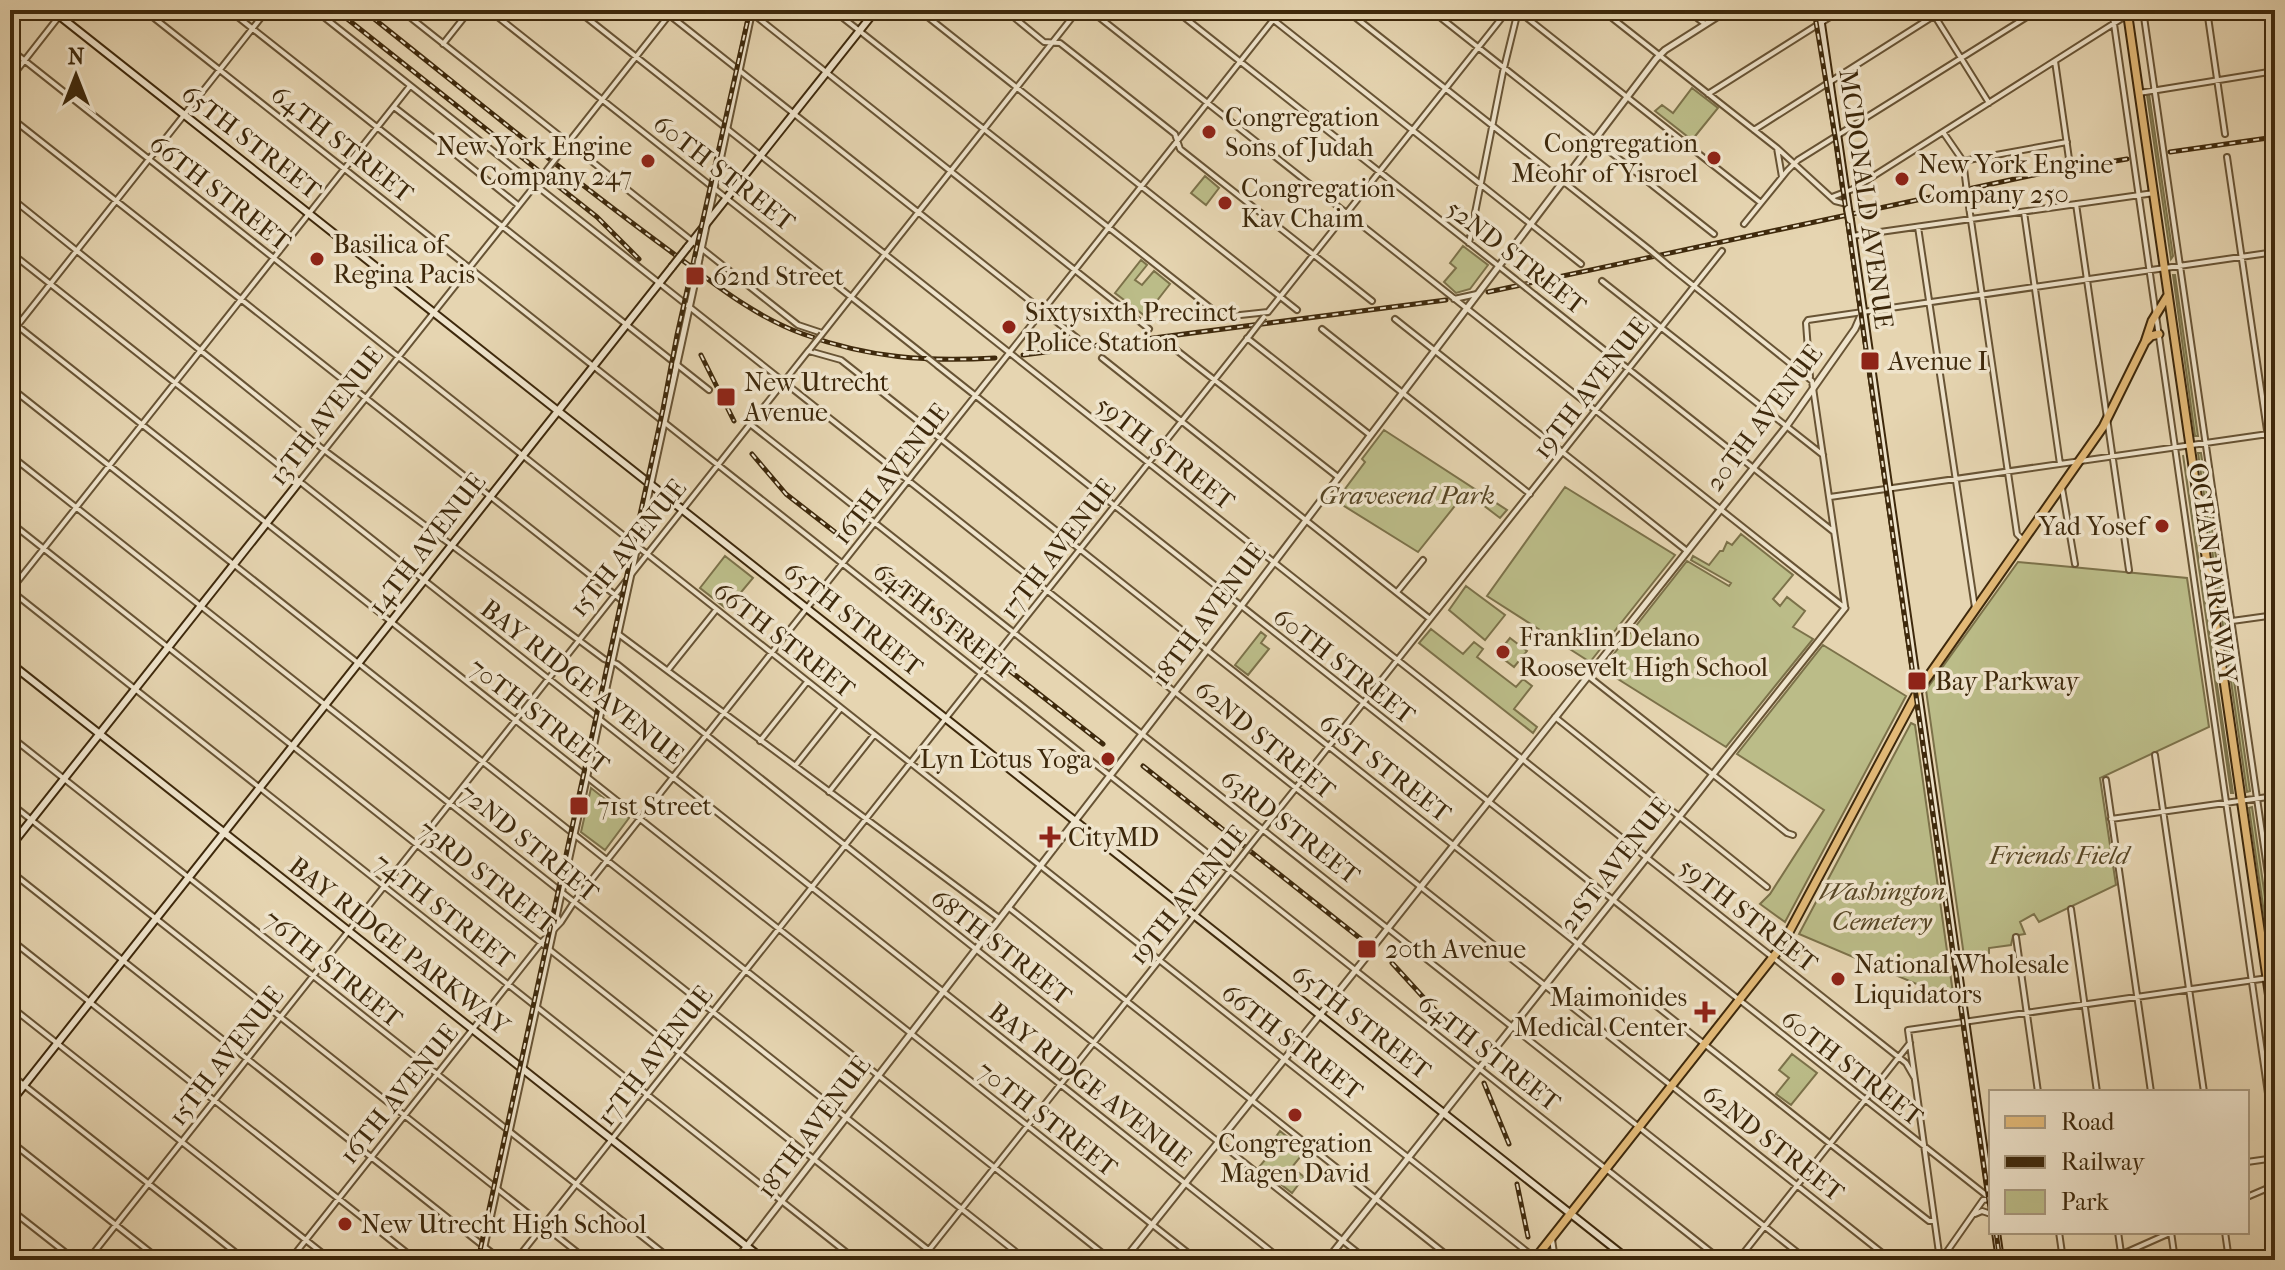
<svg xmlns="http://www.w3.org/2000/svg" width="2285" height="1270" font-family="'IM FELL French Canon',serif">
	<rect width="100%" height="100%" fill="#e6d5b1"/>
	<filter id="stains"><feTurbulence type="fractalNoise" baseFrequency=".0025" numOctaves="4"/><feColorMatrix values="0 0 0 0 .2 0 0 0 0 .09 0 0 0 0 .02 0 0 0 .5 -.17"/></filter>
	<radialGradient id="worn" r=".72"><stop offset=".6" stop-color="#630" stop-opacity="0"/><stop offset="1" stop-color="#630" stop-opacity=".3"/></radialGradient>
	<path fill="#bbbc88" stroke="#7c724a" stroke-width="2" d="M1692,88L1718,108L1692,140L1655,111L1662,105L1673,113Z
		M2149,94L2173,256L2171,259L2147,95Z
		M1205,176L1219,188L1206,205L1191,193Z
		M1463,246L1488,265L1470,289L1456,293L1444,282L1456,268L1450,263Z
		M1141,260L1147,265L1135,280L1142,285L1154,271L1170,284L1145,316L1115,293Z
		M2173,275H2175L2198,436H2195Z
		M1384,430L1507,510L1500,518L1466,492L1418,552L1336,501L1365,462L1362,459Z
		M2198,453H2201L2250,791L2247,792Z
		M2183,455L2233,793H2231Z
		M1565,487L1675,555L1590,662L1487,596Z
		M1741,534L1793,575L1773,599L1780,606L1787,597L1805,611L1793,627L1813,639L1726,747L1602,669L1687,561L1729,586L1731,583L1691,560L1693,556L1709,565L1720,551H1723L1727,542L1732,545Z
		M725,556L753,578L727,609L700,588Z
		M2018,562L2187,578L2209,727L2100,778L2116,885L2039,922L2034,914L2020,922L2025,934L2013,936L2011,945L1989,948V953L1964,956L1926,690Z
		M1466,586L1505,615L1485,640L1449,610Z
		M1431,629L1463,654L1474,642L1483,649L1477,657L1516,687L1523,679L1532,686L1514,709L1537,727L1533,733L1419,643Z
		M1261,632L1266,636L1261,643L1269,649L1248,675L1235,665Z
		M1510,638L1527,651L1514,667L1497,654Z
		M1823,645L1906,696L1785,922L1760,904L1770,894L1824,810L1737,754Z
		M1911,723L1915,725L1954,1000L1799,934Z
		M591,788L629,818L605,850L581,832Z
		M2252,807L2275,966V968L2272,969L2249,808Z
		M1792,1054L1817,1073L1791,1105L1776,1094L1789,1078L1779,1070Z
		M1280,1131L1305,1151L1292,1167L1304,1177L1292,1193L1259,1167L1280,1142L1275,1138Z"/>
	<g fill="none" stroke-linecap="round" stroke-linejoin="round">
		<g stroke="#685435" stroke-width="8">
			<path id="minor" d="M144,10L1721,1260
				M229,10L709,390
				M315,10L1891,1260
				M401,10L798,325L822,333
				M489,10L928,358
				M577,10L1906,1063L1914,1077
				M663,10L1077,338
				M748,10L1149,329
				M833,10L1222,317L1268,312
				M919,10L1297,310
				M1005,10L1044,42L1060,43L1175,134L1180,149L1372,301
				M1090,10L1845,608
				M1175,10L1515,279
				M1261,10L1581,264
				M1346,10L1650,250
				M1431,10L1714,234
				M1517,10L1761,203
				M1602,10L1777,148L1835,201L1847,204
				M1687,10L1705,24
				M1931,10L1989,103
				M2112,10L2275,1142
				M2143,10L2275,923
				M2207,10L2225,134
				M2269,10L2275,54
				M443,44L470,10
				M10,49L1535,1258
				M2055,61L2069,159
				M10,79L64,10
				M2139,93L2275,71
				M1708,94L1841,10
				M394,107L443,145
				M10,117L624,602
				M1754,130L1943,10
				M1943,132L1963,161L1966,184
				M568,143L673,10
				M445,146L518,205
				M1777,148L1782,177
				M2227,157L2275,485
				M1963,161L2067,142
				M10,197L324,450L604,659L617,664L1367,1260
				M1832,197L1853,189L2135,10
				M1968,200L2017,534L2023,540
				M2076,204L2129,570
				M2024,212L2060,464
				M1744,224L1787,171L1798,160L2038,10
				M1918,227L1975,608
				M1852,236L2154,193
				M1469,243L1503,72L1518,11
				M10,252L1282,1260
				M1669,266L1812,381L1845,606
				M1602,281L1823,455
				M1535,295L1834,532
				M1454,299L1477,294
				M1268,312L1508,10
				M1395,319L1687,551
				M10,320L1197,1260
				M1322,329L1530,494
				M822,334L1078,10
				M10,335L267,10
				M1247,338L1370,435
				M1175,349L1338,477
				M809,351L841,360L860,375L1838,1150L1929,1221H1934
				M1102,358L1430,619
				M938,366L1991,1199
				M1810,377L1806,323L1808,320L2275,252
				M10,387L1111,1260
				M750,424L1807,1260
				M10,455L1026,1260
				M299,482L540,179
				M2062,488L2075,564
				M1830,497L2275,433
				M10,522L941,1260
				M10,590L856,1260
				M10,591L410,86
				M1397,592L1423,560
				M2232,621L2275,615
				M617,633L999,918
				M1000,650L1250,335
				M668,670L716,610
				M1588,676L1787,833L1793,835
				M1555,717L1767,887
				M10,736L672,1260
				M760,741L807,682
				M2155,755L2204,1092
				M795,766L841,708
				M2106,780L2151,1092
				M829,792L874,735
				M10,803L587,1260
				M2111,819L2275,796
				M1249,847L1722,251
				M10,871L501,1260
				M1008,907L1453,1260
				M2071,909L2097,1092
				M2016,937L2038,1092
				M10,939L416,1260
				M10,1006L331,1260
				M10,1074L245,1260
				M10,1141L160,1260
				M2247,1162L2275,1158
				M2247,1197L2275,1185
				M10,1209L75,1260
				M1975,1214L1982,1211L1991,1214
				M2059,1232L2063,1260
				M2118,1232L2122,1260
				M2171,1232L2175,1260
				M2225,1232L2229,1260
				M1552,1239L1555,1260
				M88,1260L809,350
				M290,1260L541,943L561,922L574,902L1281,10
				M516,1260L992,660
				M921,1260L1242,856
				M1617,1260L1619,1252
				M1738,1260L1910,1043
				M1940,1260L1908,1030L2275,977
				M1941,1260L1983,1200L1990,1199
				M2109,1260L2172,1232"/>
		</g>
		<g stroke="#685435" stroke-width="9">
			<path id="tertiary" d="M699,259L752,10
				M1373,947L1786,427L1855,329L1862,313
				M481,1260L695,281
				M736,1260L1241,606L1656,59L1665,50L1728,10
				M1124,1260L1367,956
				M1327,1260L1845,608"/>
		</g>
		<g stroke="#3e290c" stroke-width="10">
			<path id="secondary" d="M52,10L1629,1260
				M1819,10L1848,209
				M1850,220L1991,1201
				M687,248L876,10
				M10,663L764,1260
				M10,847L299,482
				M10,1103L672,267
				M1996,1232L2000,1260"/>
		</g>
		<g stroke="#3e290c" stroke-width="11">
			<path id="primary" d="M2127,10L2275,1033
				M2146,341L2151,336L2159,334
				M1534,1260L1781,947L1918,691L2103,427L2145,342L2152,321L2168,295"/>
		</g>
		<use href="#minor" stroke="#efe4cc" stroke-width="4"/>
		<use href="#tertiary" stroke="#efe4cc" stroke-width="5"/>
		<use href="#secondary" stroke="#efe4cc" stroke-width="6"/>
		<use href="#primary" stroke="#e3ba78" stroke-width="7"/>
		<g stroke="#3e290c" stroke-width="5">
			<path id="rail" d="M336,10L597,217L639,259
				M363,10C465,91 565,174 670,251C712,282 753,316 803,334C869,358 926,362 995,358
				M1814,10L1837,148L1991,1215
				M2170,152L2275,137
				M1488,292L2043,173L2127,159
				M701,355L734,421
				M1023,355L1446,300
				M752,454L786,494L849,543
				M879,567L987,653
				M1010,671L1103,744
				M1143,766L1366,943
				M1392,963L1445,1021
				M1484,1083L1509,1144
				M1517,1184L1528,1237
				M1996,1232L2000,1260
				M478,1260L663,409L677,335L750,10"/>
		</g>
		<use href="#rail" stroke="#efe4cc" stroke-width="2" stroke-dasharray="6" stroke-linecap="butt"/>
		<g stroke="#685435" stroke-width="8" stroke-linecap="butt">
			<path id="minor-bridge" d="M540,179L564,148
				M1966,184L1968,200
				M1650,250L1669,266
				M1515,279L1535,295
				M1250,335L1264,317
				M810,349L822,334
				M928,358L938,366
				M992,660L1000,650
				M1242,856L1249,847"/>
		</g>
		<g stroke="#685435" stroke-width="9" stroke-linecap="butt">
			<path id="tertiary-bridge" d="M695,281L699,259
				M1367,956L1373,947"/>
		</g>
		<g stroke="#3e290c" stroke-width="10" stroke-linecap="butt">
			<path id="secondary-bridge" d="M1848,209L1850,220
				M672,267L687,248"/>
		</g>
		<use href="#minor-bridge" stroke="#efe4cc" stroke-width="4"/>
		<use href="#tertiary-bridge" stroke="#efe4cc" stroke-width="5"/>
		<use href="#secondary-bridge" stroke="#efe4cc" stroke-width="6"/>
	</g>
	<g fill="#8f2418" stroke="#efe4cc" stroke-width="3">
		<circle cx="1209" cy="132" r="8"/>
		<circle cx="1714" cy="158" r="8"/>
		<circle cx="648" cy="161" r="8"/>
		<circle cx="1902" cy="179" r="8"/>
		<circle cx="1225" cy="203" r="8"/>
		<circle cx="317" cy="259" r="8"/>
		<rect x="685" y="266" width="20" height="20" rx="4"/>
		<circle cx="1009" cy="327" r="8"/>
		<rect x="1860" y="351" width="20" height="20" rx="4"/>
		<rect x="716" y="387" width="20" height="20" rx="4"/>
		<circle cx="2162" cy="526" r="8"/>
		<circle cx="1503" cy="652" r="8"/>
		<rect x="1907" y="671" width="20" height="20" rx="4"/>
		<circle cx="1108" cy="759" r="8"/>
		<rect x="569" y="796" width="20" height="20" rx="4"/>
		<path d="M1046 825h8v8h8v8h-8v8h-8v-8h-8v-8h8z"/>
		<rect x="1357" y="939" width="20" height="20" rx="4"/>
		<circle cx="1838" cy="979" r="8"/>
		<path d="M1701 1000h8v8h8v8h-8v8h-8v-8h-8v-8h8z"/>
		<circle cx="1295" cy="1115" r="8"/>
		<circle cx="345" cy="1224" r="8"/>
	</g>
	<g text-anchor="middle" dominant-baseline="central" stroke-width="7" stroke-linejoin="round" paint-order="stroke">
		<g font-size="26" fill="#3e290c" stroke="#efe4cc" text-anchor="start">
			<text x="1225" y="117">Congregation<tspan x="1225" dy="30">Sons of Judah</tspan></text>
			<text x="1698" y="143" text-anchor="end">Congregation<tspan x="1698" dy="30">Meohr of Yisroel</tspan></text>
			<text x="632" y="146" text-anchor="end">New York Engine<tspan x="632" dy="30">Company 247</tspan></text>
			<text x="1918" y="164">New York Engine<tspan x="1918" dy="30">Company 250</tspan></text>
			<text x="1241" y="188">Congregation<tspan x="1241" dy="30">Kav Chaim</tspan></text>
			<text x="333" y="244">Basilica of<tspan x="333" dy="30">Regina Pacis</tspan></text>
			<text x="713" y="276">62nd Street</text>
			<text x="1025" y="312">Sixtysixth Precinct<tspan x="1025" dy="30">Police Station</tspan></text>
			<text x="1888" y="361">Avenue I</text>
			<text x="744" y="382">New Utrecht<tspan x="744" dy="30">Avenue</tspan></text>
			<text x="2146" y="526" text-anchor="end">Yad Yosef</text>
			<text x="1519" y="637">Franklin Delano<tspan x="1519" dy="30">Roosevelt High School</tspan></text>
			<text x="1935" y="681">Bay Parkway</text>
			<text x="1092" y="759" text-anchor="end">Lyn Lotus Yoga</text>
			<text x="597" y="806">71st Street</text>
			<text x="1068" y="837">CityMD</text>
			<text x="1385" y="949">20th Avenue</text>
			<text x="1854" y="964">National Wholesale<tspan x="1854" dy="30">Liquidators</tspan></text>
			<text x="1687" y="997" text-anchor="end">Maimonides<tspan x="1687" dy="30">Medical Center</tspan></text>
			<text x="1295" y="1143" text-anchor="middle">Congregation<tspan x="1295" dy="30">Magen David</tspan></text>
			<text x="361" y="1224">New Utrecht High School</text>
		</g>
		<g font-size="26" fill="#3e290c" stroke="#efe4cc">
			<text transform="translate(251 142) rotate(38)">65TH STREET</text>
			<text transform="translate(342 144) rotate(38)">64TH STREET</text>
			<text transform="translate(724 173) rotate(38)">60TH STREET</text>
			<text transform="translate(220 193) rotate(38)">66TH STREET</text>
			<text transform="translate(1866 199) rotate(82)">MCDONALD AVENUE</text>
			<text transform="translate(1516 257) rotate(38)">52ND STREET</text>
			<text transform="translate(1591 388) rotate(-52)">19TH AVENUE</text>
			<text transform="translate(326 416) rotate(-52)">13TH AVENUE</text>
			<text transform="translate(1764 418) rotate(-53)">20TH AVENUE</text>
			<text transform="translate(1165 453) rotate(38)">59TH STREET</text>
			<text transform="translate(891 474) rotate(-52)">16TH AVENUE</text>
			<text transform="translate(427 544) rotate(-52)">14TH AVENUE</text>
			<text transform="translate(628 548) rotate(-51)">15TH AVENUE</text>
			<text transform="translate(1058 549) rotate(-52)">17TH AVENUE</text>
			<text transform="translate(2213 573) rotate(82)">OCEAN PARKWAY</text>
			<text transform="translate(1209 614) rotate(-53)">18TH AVENUE</text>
			<text transform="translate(853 619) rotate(38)">65TH STREET</text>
			<text transform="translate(944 621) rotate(38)">64TH STREET</text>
			<text transform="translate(784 640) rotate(38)">66TH STREET</text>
			<text transform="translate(1344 666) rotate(38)">60TH STREET</text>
			<text transform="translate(582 682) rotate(38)">BAY RIDGE AVENUE</text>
			<text transform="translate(539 716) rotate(38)">70TH STREET</text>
			<text transform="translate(1265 740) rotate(39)">62ND STREET</text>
			<text transform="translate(1385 768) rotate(38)">61ST STREET</text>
			<text transform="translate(1290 827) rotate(38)">63RD STREET</text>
			<text transform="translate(529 843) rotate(39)">72ND STREET</text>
			<text transform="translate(1615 865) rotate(-52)">21ST AVENUE</text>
			<text transform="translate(487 877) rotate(38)">73RD STREET</text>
			<text transform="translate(1188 895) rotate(-51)">19TH AVENUE</text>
			<text transform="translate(444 911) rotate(38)">74TH STREET</text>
			<text transform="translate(1748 915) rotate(38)">59TH STREET</text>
			<text transform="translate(399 946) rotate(38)">BAY RIDGE PARKWAY</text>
			<text transform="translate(1001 947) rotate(38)">68TH STREET</text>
			<text transform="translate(333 969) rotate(39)">76TH STREET</text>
			<text transform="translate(1361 1022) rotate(38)">65TH STREET</text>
			<text transform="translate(1292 1042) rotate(38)">66TH STREET</text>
			<text transform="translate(1489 1053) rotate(38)">64TH STREET</text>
			<text transform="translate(226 1056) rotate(-52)">15TH AVENUE</text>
			<text transform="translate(655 1056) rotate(-52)">17TH AVENUE</text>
			<text transform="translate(1852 1068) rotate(38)">60TH STREET</text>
			<text transform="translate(1090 1085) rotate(38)">BAY RIDGE AVENUE</text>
			<text transform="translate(399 1094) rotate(-51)">16TH AVENUE</text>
			<text transform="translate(1047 1119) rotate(38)">70TH STREET</text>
			<text transform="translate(814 1127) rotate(-53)">18TH AVENUE</text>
			<text transform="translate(1773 1143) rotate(38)">62ND STREET</text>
		</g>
		<g font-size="26" font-style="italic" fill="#574625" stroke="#efe4cc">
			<text x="1407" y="495">Gravesend Park</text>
			<text x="2059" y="855">Friends Field</text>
			<text x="1882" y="891">Washington<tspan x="1882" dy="30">Cemetery</tspan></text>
		</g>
	</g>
	<rect width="2285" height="1270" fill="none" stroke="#e6d5b1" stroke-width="40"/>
	<rect x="12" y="12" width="2261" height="1246" fill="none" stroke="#3e290c" stroke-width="4"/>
	<rect x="20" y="20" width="2245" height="1230" fill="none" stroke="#3e290c" stroke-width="2"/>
	<rect x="1989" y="1090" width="260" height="144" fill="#efe4cc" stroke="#a8997f" stroke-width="2"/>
	<rect x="2005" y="1116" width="40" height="12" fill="#e3ba78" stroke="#a8997f" stroke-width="2"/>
	<text x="2061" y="1130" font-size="24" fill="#3e290c">Road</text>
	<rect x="2005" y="1156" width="40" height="12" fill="#3e290c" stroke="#a8997f" stroke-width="2"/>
	<text x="2061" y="1170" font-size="24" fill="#3e290c">Railway</text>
	<rect x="2005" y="1190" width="40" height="24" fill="#bbbc88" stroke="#a8997f" stroke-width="2"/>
	<text x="2061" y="1210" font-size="24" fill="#3e290c">Park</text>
	<g transform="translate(76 76)" stroke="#efe4cc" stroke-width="6" paint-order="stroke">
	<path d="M0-6L14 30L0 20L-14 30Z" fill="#3e290c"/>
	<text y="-12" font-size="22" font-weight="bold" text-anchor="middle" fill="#3e290c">N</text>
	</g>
	<rect width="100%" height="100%" filter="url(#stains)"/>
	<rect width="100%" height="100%" fill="url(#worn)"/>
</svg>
